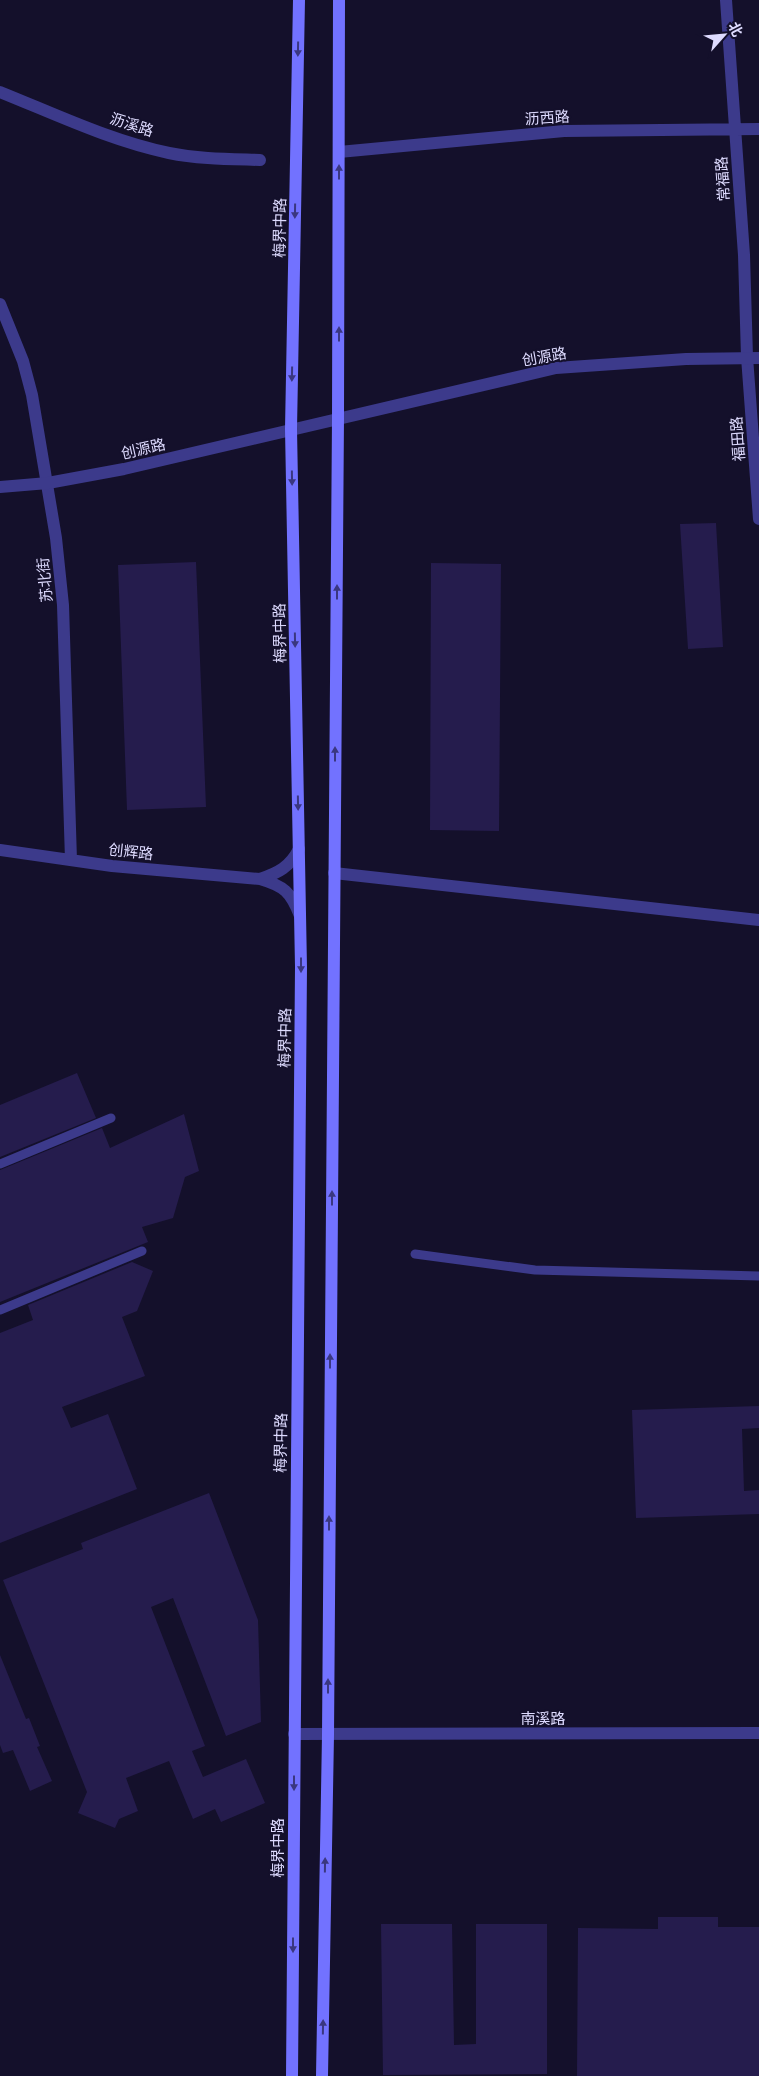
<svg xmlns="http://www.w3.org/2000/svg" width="759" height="2076" font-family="'Golos Text','Noto Sans SC',sans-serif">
	<rect width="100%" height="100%" fill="#14102b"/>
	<path fill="#251c4d" d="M716,523L723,647L688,649L680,524Z
		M196,562L206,807L127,810L118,565Z
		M431,563L501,564L499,831L430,830Z
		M77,1073L96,1118L0,1157V1105Z
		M184,1114L199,1171L185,1177L173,1218L142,1227L148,1242L0,1302V1170L102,1128L110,1148Z
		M132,1262L153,1271L137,1311L122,1317L145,1376L62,1407L71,1428L108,1414L137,1489L0,1543V1333L33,1320L28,1305Z
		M759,1406V1428L742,1429L744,1491L759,1490V1514L636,1518L632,1410Z
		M209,1493L258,1620L261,1722L226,1736L173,1598L151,1607L205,1746L192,1751L203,1777L246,1759L265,1803L221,1822L215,1809L193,1819L169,1761L126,1778L138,1811L119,1819L115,1828L78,1813L87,1792L3,1580L83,1549L81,1543Z
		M0,1655L26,1719L29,1718L40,1746L37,1747L52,1781L30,1791L13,1750L3,1753L0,1745Z
		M658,1917H718V1927H759V2076H577L578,1928L658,1929Z
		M381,1924H452L454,2045L476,2044V1924H547V2074L383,2075Z"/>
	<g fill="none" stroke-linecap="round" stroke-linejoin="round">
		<path stroke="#3c3a8b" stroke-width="9" d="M0,1164L111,1118
			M415,1254L535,1270L759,1276
			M0,1310L142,1251"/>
		<path stroke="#3c3a8b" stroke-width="12" d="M726,0L744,255L747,357L759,519
			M0,92C55,114 111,141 169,153C199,159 230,159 260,160
			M339,152L564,131L759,129
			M0,304L23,361L32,395L56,538L63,605L71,860
			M299,849C290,867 278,873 260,879C284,886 291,892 300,916
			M0,850L112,866L260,879
			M334,873L759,920
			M294,1734L759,1733"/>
		<path stroke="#3c3a8b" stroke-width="12" d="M0,487L48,483L124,469L556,368L686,359L759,358"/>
		<path stroke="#7272ff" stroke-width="12" d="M292,2076L301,967L291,429L299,0
			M322,2076L328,1735L338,418L339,0"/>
	</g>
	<defs><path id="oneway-solid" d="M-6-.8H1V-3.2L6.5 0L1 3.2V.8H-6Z" transform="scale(1.25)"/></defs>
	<g fill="#3a3780">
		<use href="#oneway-solid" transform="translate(298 49) rotate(91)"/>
		<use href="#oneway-solid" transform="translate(339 172) rotate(-90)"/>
		<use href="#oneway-solid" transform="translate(295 211) rotate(91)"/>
		<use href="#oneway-solid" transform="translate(339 334) rotate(-90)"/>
		<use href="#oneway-solid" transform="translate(292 374) rotate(91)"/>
		<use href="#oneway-solid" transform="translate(292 478) rotate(89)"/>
		<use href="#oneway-solid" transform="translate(337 592) rotate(-90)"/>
		<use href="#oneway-solid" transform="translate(295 640) rotate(89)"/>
		<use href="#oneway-solid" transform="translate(335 754) rotate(-90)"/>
		<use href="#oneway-solid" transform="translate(298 803) rotate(89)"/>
		<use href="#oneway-solid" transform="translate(301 965) rotate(90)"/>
		<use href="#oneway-solid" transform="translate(332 1198) rotate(-90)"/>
		<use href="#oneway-solid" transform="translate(330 1361) rotate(-90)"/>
		<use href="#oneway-solid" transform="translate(329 1523) rotate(-90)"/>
		<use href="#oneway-solid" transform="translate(328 1686) rotate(-90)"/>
		<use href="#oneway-solid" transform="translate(294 1783) rotate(90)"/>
		<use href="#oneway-solid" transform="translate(325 1865) rotate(-89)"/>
		<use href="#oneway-solid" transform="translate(293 1945) rotate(90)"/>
		<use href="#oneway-solid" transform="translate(323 2027) rotate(-89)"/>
	</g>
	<g text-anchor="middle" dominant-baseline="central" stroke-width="4" stroke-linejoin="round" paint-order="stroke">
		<g font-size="15" fill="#dedbff" stroke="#14102b">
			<text transform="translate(547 117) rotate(-4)">沥西路</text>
			<text transform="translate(132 124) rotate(18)">沥溪路</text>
			<text transform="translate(722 179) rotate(-94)">常福路</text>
			<text transform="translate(279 228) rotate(-89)">梅界中路</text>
			<text transform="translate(544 356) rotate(-10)">创源路</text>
			<text transform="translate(737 439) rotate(-94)">福田路</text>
			<text transform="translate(143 448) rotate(-13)">创源路</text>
			<text transform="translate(44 580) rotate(-95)">苏北街</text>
			<text transform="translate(279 633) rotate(-91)">梅界中路</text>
			<text transform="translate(131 851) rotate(6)">创辉路</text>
			<text transform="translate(284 1038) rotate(-89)">梅界中路</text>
			<text transform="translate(280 1443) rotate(-89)">梅界中路</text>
			<text x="543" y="1718">南溪路</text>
			<text transform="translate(277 1848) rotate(-90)">梅界中路</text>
		</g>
	</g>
	<g transform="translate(724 35) rotate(63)" stroke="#14102b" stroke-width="4" paint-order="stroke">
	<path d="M0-4L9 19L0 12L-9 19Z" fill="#dedbff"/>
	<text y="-8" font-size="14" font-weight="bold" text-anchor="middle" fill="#dedbff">北</text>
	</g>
</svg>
